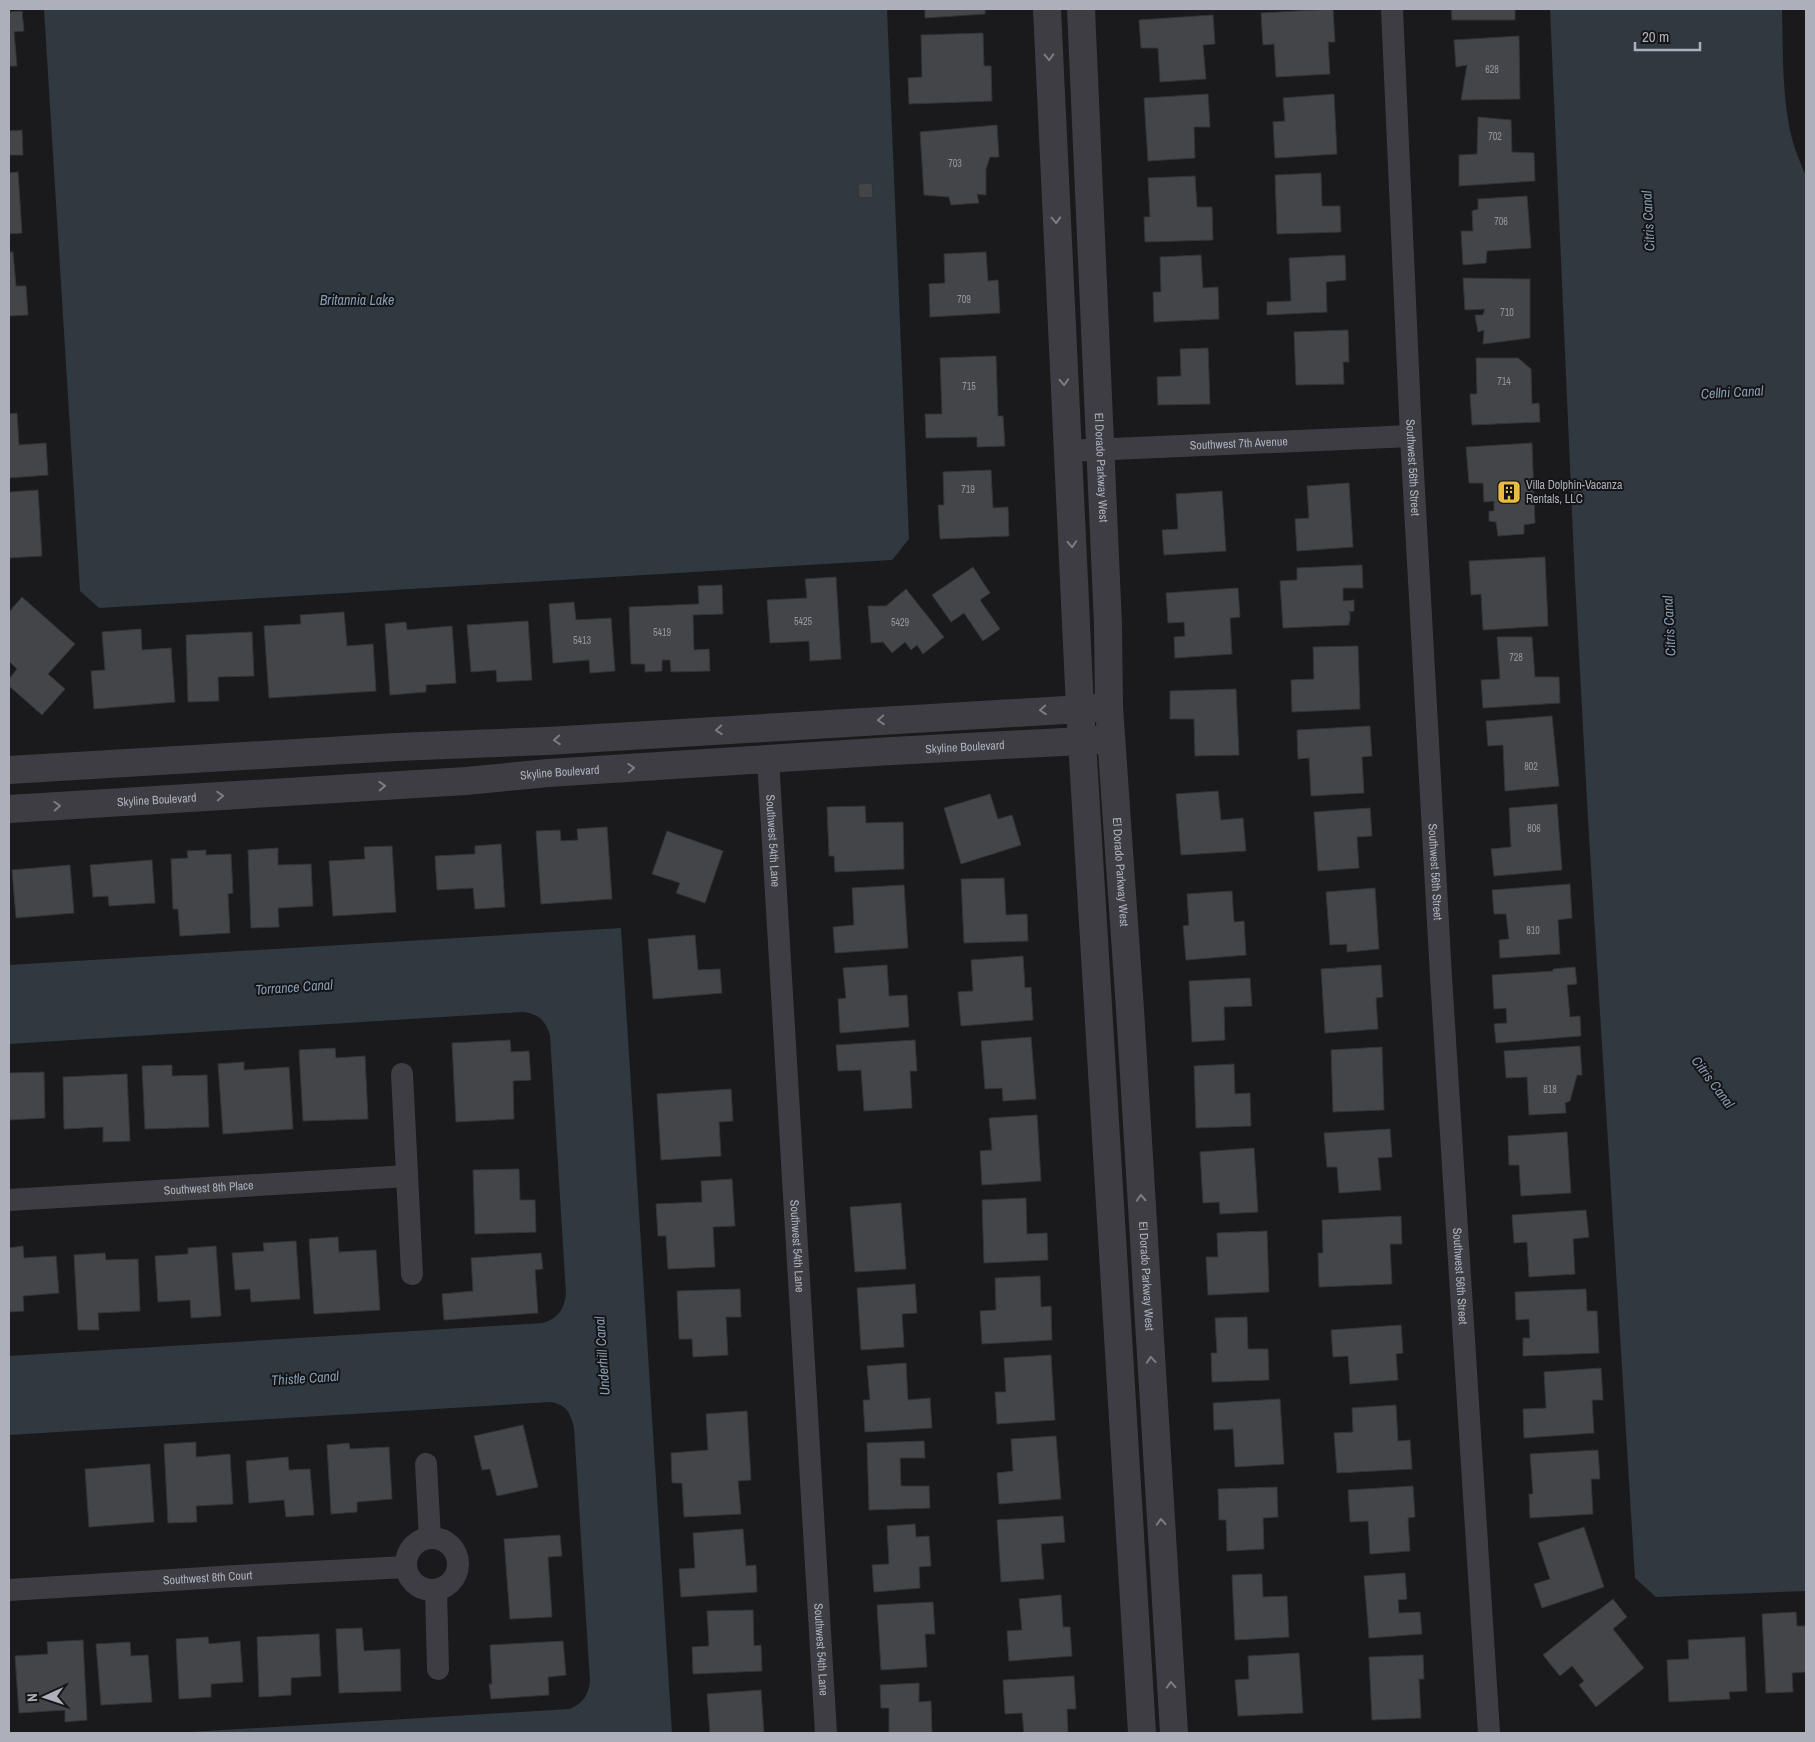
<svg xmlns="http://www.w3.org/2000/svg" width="1815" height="1742" font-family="'Archivo Narrow',sans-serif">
	<rect width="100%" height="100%" fill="#1a1a1c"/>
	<path fill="#303840" d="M44,9H887L909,539L892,560L99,608L80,591Z
		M1550,9H1782C1783,47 1782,87 1789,125C1792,143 1799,160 1806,176V1591L1656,1597L1635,1578L1588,819L1575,581Z
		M621,928L672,1733H174L569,1709C582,1704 588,1696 590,1682L574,1428C570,1412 567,1405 550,1402L9,1435V1356L543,1323C558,1318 564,1310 566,1294L550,1036C546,1021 539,1014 523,1012L9,1044V965Z"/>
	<path fill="#444549" stroke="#343438" d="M925,9H985V14L925,18Z
		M1333,9L1335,42H1328L1330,74L1276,77L1274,44L1263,45L1261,13Z
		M1451,9H1515V20H1452Z
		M22,11L24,31L14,32L17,66H9V12Z
		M1213,15L1215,44L1203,45L1206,79L1160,82L1158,48H1141L1139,20Z
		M983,33L984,66H991L992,101L909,104L908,78L922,77L921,35Z
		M1519,36L1520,99L1461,100L1467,65L1456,67L1454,40Z
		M1208,94L1210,127H1194L1195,158L1148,161L1144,98Z
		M1334,94L1337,154L1275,158L1273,122L1285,121L1283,98Z
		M1478,117L1511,120L1512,152L1534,153L1535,181L1459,186V155L1477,154Z
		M997,125L999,157H990L986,169V195L977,194L979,203L951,205L949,197L924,195L920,132Z
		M22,130L23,155H9V131Z
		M18,172L22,233L9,234V173Z
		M1321,173L1322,206H1340L1341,232L1277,234L1275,175Z
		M1195,176L1197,207H1212L1213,240L1145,242L1144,217H1150L1148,178Z
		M872,183L873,197L859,198L858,184Z
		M1527,196L1531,248L1487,251L1486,263L1463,265L1461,231H1473L1472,211L1478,209V199Z
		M9,252H13L16,286H26L28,315L9,316Z
		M986,252L988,281L998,280L1000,313L930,317L929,284L945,283L944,254Z
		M1201,255L1203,288L1218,287L1219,319L1154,322L1153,292H1161L1160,257Z
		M1345,255L1346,280L1326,282L1327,312L1267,315V302L1291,301L1289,258Z
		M1463,278L1530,279V338L1483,344L1484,330L1478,332L1475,315H1483L1485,309L1465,310Z
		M1348,330L1349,362H1343L1344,384L1296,385L1294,332Z
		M1208,348L1210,404L1158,405L1157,377L1181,376L1180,349Z
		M996,356L998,416H1003L1005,446L977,447V437L926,438L925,414H942L940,358Z
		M1476,358H1518L1531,369L1532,404L1539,403L1540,422L1472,425L1470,394H1477Z
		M17,413L19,445L46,443L48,475L9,478V414Z
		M1532,443L1535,523L1524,525V534L1498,536L1496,522L1489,521V511H1494V501L1484,502L1483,483H1469L1466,447Z
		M991,470L993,508L1008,507L1009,536L940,539L938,505H944L943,472Z
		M1349,483L1353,547L1297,551L1295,519L1309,518L1307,486Z
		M38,490L42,556L9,558V492Z
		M1222,491L1226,551L1164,555L1162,530L1178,529L1176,494Z
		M1545,557L1548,626L1483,630L1481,594L1471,595L1469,561Z
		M1362,565L1363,588H1343V601L1354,600V611L1348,612L1350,613V621L1349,622V625L1283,628L1280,581L1297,580V568Z
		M973,567L990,593L980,600L1000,629L983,641L964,613L951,622L932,595Z
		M836,577L841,659L810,661L809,641L770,643L767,600L807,598L805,579Z
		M722,585L723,614L693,615L694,650L709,649L710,671L671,672L670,660H662V671L645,672V664H631L629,607L699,604L698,586Z
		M1238,588L1240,617L1230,618L1232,654L1175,658L1174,637L1185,636L1184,622L1168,623L1166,593Z
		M906,589L944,637L923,654L917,645L911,650L905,642L892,653L883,642L871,643L868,606H886Z
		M22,597L75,644L48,674L65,689L42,715L9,686V679L17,669L9,661V612Z
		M574,602L576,620L611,618L615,671L590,673L589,660L553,663L549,604Z
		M344,612L347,646L373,644L376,691L269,698L264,626L301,624L300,615Z
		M528,621L532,680L497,682L496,670L471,672L467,625Z
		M406,622L407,630L452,626L456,683L426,685V692L390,695L385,624Z
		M141,629L142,650L171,648L175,702L94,709L91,671L105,670L102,632Z
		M252,632L254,676L218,677L219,701L188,702L186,635Z
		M1497,637H1532L1535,677H1559L1560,703L1483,708L1481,680L1500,679Z
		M1358,646L1360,709L1292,712L1291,680L1314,679L1313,647Z
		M1236,689L1239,755L1195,756L1194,719H1170V691Z
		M1552,716L1559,786L1505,791L1503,745L1488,746L1486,721Z
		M1370,726L1372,756L1362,757L1364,793L1311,796L1309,758L1298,759L1297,730Z
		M1218,791L1221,820L1243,818L1246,851L1181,855L1176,794Z
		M990,794L998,819L1012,815L1021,845L961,864L944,808Z
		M1557,804L1562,870L1494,876L1491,849L1511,847L1509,808Z
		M865,806L866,823L903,822L904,869L835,872L834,856H829L827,807Z
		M1370,808L1372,836L1357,837L1359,868L1318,871L1314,812Z
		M607,827L612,899L541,904L536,831L560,830L561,841L578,840L577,829Z
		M667,831L723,851L705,903L676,893L680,883L652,874Z
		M501,844L505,907L475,909L473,888L437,890L435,856L475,854V846Z
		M392,846L396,912L333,916L329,861L365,859L364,847Z
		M278,848V865L311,864L313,906L278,908L279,927L251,928L248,850Z
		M206,850V855L231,854L233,893L228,894L230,933L180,936L178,909H173L171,859L188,858L187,851Z
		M152,860L155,903L109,906L108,896L93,897L90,865Z
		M70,865L74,913L16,918L12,870Z
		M1004,878L1006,915L1027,914L1028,941L964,943L961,879Z
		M1570,884L1572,918L1558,920L1560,954L1500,958L1499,940L1509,939L1506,914H1494L1492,890Z
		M904,885L908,948L835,953L833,927L854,925L852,888Z
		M1375,888L1379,949L1347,952V944L1330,945L1326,892Z
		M1232,891L1234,922L1244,921L1246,955L1186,960L1183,926L1189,925L1187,894Z
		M695,935L698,970L720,969L722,993L653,999L648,939Z
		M1023,956L1025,988L1031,987L1033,1020L961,1026L958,992L973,991L971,960Z
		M887,965L889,996L907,995L909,1027L840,1033L838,999L846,998L843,968Z
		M1381,965L1383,997L1376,998L1378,1029L1325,1033L1321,969Z
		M1575,967L1577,984L1567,985L1570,1017L1580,1016L1581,1036L1496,1043L1494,1024L1507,1023L1506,1008L1494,1009L1492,975L1553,971V969Z
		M1250,978L1252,1006L1224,1007L1225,1040L1192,1042L1189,981Z
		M1031,1037L1036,1099L1003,1101L1002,1088L985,1089L981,1041Z
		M510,1040L511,1052L529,1051L531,1080L513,1081L514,1119L456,1122L452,1043Z
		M915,1040L917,1071H910L912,1108L864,1111L861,1070L838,1071L836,1045Z
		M1580,1046L1582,1075H1577L1570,1101L1565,1103L1566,1113L1529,1115L1527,1077L1506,1078L1504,1051Z
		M1382,1047L1384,1110L1333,1112L1331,1050Z
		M335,1048L336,1058L365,1056L368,1119L303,1121L299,1050Z
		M244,1062V1070L289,1067L293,1129L223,1134L218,1064Z
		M1234,1064L1235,1094L1250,1093L1251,1126L1196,1128L1194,1066Z
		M172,1065V1076L207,1075L209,1127L145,1129L142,1066Z
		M44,1072L45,1118L9,1120V1073Z
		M127,1074L130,1141L103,1142V1127L64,1129L63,1077Z
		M731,1089L733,1121L719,1122L721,1156L661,1160L657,1094Z
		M1037,1115L1041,1181L982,1185L980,1151L992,1150L989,1118Z
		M1390,1129L1392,1157L1378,1158L1381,1190L1339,1193L1337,1167H1327L1324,1133Z
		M1567,1132L1571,1193L1521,1196L1519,1165H1509L1508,1136Z
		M1254,1148L1258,1212L1220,1214L1219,1202L1203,1203L1200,1152Z
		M519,1169L520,1200H535L536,1232L475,1234L473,1170Z
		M732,1179L735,1226L713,1227L715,1267L668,1269L666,1236H658L656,1204L702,1202L701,1181Z
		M1026,1198L1027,1234L1047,1233L1048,1260L984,1263L982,1200Z
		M901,1203L906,1269L855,1272L850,1207Z
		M1586,1210L1589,1237L1573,1239L1575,1274L1529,1277L1527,1242L1514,1243L1512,1215Z
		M1401,1216L1402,1244H1390L1392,1284L1319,1287L1318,1253H1323L1322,1220Z
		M1267,1231L1269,1292L1208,1295L1206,1257H1218L1217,1233Z
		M338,1237L339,1252L376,1250L380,1310L314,1314L309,1239Z
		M296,1241L300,1299L251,1302L250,1289L235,1290L232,1253L264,1251L263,1243Z
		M23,1246L24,1258L56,1256L59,1293L23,1296L24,1311L9,1312V1248Z
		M216,1246L221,1316L191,1318L190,1300L158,1302L155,1256L188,1254V1248Z
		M105,1253L106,1260L138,1259L140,1311L98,1313L99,1330H78L74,1255Z
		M541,1253L543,1269L535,1270L538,1313L444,1320L442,1294L473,1291L471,1258Z
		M1040,1276L1041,1307L1051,1306L1052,1340L982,1344L980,1311L996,1310L995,1278Z
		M915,1284L917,1313L902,1314L904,1347L861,1350L857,1288Z
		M740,1289L741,1317H726L728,1355L693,1357L692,1339H679L677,1291Z
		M1586,1289L1587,1311H1597L1599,1353L1523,1356V1338H1530L1529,1319L1516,1320L1515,1292Z
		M1247,1317L1248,1349H1268L1269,1380L1212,1382L1211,1353H1217L1215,1318Z
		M1401,1325L1403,1353L1396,1354L1398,1380L1350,1384L1348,1356L1333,1357L1331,1330Z
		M1051,1355L1055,1420L997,1424L995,1392H1006L1004,1358Z
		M906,1363L908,1400L930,1398L932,1428L865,1432L863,1400H870L867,1366Z
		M1601,1368L1603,1400H1592L1594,1433L1524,1438L1523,1409L1546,1408L1544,1372Z
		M1280,1399L1284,1464L1235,1467L1233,1429L1214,1430L1213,1403Z
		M1396,1405L1398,1441L1410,1440L1412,1469L1337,1473L1334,1433L1353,1432L1352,1408Z
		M747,1411L751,1480L738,1481L741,1514L684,1517L682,1483H672L671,1453L708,1450L706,1414Z
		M523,1425L538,1487L497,1496L490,1469L482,1470L474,1436Z
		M1056,1436L1061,1499L999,1504L997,1473L1013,1471L1011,1439Z
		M924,1441L925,1458H900L901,1486H929L930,1508L869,1510L867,1443Z
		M196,1442V1457L230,1454L233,1504L196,1506L197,1522L168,1523L164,1444Z
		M349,1443L350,1449L389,1447L392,1499L357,1502V1512L331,1514L327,1445Z
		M1598,1450L1600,1479H1591L1593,1514L1530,1518L1529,1494H1533L1530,1454Z
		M288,1457L289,1470L310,1469L314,1515L286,1517L284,1500L249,1503L246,1461Z
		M150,1464L154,1522L89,1527L85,1469Z
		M1413,1486L1415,1517L1408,1518L1410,1551L1370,1554L1368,1521L1350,1522L1348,1490Z
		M1277,1487L1278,1517L1263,1518L1264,1549L1227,1551L1226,1520H1219L1218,1489Z
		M1063,1516L1065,1542L1041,1544L1044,1579L1001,1582L997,1520Z
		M915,1524L916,1537L929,1536L931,1566L919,1567L920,1588L874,1592L872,1565L889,1564L887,1526Z
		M1584,1527L1604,1587L1542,1608L1534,1584L1550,1579L1538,1543Z
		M743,1529L746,1566L756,1565L757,1592L681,1597L679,1569L695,1568L693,1533Z
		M560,1535L562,1556L548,1557L552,1617L510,1619L504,1539Z
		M1405,1573L1407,1599L1398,1600L1399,1613L1420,1612L1422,1634L1369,1638L1364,1576Z
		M1262,1574L1263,1597L1287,1596L1289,1637L1235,1640L1232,1575Z
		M1061,1595L1063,1627H1070L1072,1656L1009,1661L1007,1631L1022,1630L1019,1599Z
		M1613,1599L1627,1617L1613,1629L1644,1668L1596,1707L1579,1685L1584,1681L1572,1666L1560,1676L1543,1655Z
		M933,1602L935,1634H925L927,1667L881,1670L877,1605Z
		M753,1610L754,1646L761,1645L762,1671L693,1674L692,1647L709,1646L707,1611Z
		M1796,1612L1797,1626H1806V1672L1792,1673L1793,1692L1766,1693L1762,1614Z
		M362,1628L364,1651L400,1649L401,1691L339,1693L336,1629Z
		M319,1634L321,1676L291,1678V1695L259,1697L257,1637Z
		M208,1637L209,1644L240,1641L243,1682L211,1684V1697L179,1699L176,1639Z
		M1745,1637L1747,1691L1729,1692L1730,1699L1669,1702L1667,1660L1689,1659L1688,1640Z
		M83,1640L87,1720L65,1722V1710L19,1713L15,1656L48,1654L47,1642Z
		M563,1641L566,1675L548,1677L549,1695L491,1699L489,1684H492L490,1645Z
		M130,1642L131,1656L148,1655L152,1702L101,1705L96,1644Z
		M1299,1653L1303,1713L1238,1716L1235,1680L1249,1679L1248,1656Z
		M1423,1655L1424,1679H1419L1421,1718L1372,1720L1369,1657Z
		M1074,1676L1076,1709H1067L1068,1733H1024L1022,1713L1005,1714L1003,1680Z
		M919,1683V1702L931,1701L932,1733H889V1708H881L880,1685Z
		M761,1690L764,1733H710L707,1694Z"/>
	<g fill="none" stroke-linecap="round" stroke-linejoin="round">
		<g stroke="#3d3d43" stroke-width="22">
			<path id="s1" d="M1392,9L1411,436L1441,977L1489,1733"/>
			<path id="s2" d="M1067,451L1411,436"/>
			<path id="s3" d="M768,759L826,1733"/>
			<path d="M402,1074L412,1274"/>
			<path id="s4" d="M9,1200L407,1176"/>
			<path d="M426,1464L430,1538"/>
			<circle cx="432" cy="1564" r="26"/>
			<path id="s5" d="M9,1590L237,1576L406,1567"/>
			<path d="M436,1590L438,1669"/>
		</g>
		<g stroke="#3d3d43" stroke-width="28">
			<path d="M1047,9L1080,708L1142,1733"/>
			<path id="s6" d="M1081,9L1108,625L1109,707L1130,1009L1174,1733"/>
			<path d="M9,770L396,747L547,741L1098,708"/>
			<path id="s7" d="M9,809L466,781L548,773L892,751L1100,740"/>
		</g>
	</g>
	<defs><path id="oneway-chevron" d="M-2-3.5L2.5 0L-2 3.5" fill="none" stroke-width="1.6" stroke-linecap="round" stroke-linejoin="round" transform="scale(1.25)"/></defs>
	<g stroke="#7b7c85">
		<use href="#oneway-chevron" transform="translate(1049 57) rotate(88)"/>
		<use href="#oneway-chevron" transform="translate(1056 220) rotate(88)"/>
		<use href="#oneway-chevron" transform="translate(1064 382) rotate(87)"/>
		<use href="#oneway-chevron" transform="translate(1072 544) rotate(87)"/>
		<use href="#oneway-chevron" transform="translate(1043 710) rotate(176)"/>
		<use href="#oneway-chevron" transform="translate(881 720) rotate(176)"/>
		<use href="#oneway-chevron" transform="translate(719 730) rotate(176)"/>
		<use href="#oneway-chevron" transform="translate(557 740) rotate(176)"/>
		<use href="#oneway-chevron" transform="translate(631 768) rotate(-4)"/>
		<use href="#oneway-chevron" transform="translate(382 786) rotate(-3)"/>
		<use href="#oneway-chevron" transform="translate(220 796) rotate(-3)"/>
		<use href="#oneway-chevron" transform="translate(57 806) rotate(-3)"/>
		<use href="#oneway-chevron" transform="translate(1141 1198) rotate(-93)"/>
		<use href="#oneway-chevron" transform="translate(1151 1360) rotate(-94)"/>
		<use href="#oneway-chevron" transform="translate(1161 1522) rotate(-94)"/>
		<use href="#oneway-chevron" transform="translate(1171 1685) rotate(-93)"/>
	</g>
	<defs>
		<g id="building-square" transform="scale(1.25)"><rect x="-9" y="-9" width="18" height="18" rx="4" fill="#ebbb42" stroke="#151517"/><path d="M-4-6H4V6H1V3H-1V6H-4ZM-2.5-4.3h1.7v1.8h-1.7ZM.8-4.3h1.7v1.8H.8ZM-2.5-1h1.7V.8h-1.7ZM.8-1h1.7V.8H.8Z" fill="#111"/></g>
	</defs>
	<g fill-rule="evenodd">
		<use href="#building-square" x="1509" y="492"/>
	</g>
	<g text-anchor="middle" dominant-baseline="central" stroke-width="4" stroke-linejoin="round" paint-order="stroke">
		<g font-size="10" fill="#93959e">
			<text x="1492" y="69">628</text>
			<text x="1495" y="136">702</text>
			<text x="955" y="163">703</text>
			<text x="1501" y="221">706</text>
			<text x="964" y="299">709</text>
			<text x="1507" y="312">710</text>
			<text x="1504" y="381">714</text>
			<text x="969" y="386">715</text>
			<text x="968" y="489">719</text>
			<text x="803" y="621">5425</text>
			<text x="900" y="622">5429</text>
			<text x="662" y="632">5419</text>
			<text x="582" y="640">5413</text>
			<text x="1516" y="657">728</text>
			<text x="1531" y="766">802</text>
			<text x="1534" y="828">806</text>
			<text x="1533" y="930">810</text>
			<text x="1550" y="1089">818</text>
		</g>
		<g font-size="12" fill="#adb0bb" stroke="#151517">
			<text stroke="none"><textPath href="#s2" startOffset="172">Southwest 7th Avenue</textPath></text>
			<text stroke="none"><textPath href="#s6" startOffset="459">El Dorado Parkway West</textPath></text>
			<text stroke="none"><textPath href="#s1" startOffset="459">Southwest 56th Street</textPath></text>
			<text stroke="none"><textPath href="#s7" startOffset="958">Skyline Boulevard</textPath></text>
			<text stroke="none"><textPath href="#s7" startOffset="552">Skyline Boulevard</textPath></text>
			<text stroke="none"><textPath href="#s7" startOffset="148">Skyline Boulevard</textPath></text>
			<text stroke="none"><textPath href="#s3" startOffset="82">Southwest 54th Lane</textPath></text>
			<text stroke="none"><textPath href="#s6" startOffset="864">El Dorado Parkway West</textPath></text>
			<text stroke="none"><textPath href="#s1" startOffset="864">Southwest 56th Street</textPath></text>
			<text stroke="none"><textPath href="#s4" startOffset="200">Southwest 8th Place</textPath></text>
			<text stroke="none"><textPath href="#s3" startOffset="488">Southwest 54th Lane</textPath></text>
			<text stroke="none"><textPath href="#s6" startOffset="1269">El Dorado Parkway West</textPath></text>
			<text stroke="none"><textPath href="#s1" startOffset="1269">Southwest 56th Street</textPath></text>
			<text stroke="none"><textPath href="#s5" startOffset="199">Southwest 8th Court</textPath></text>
			<text stroke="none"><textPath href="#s3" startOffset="892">Southwest 54th Lane</textPath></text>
		</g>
		<g font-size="12" fill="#adb0bb" stroke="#151517" text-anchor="start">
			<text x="1526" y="485">Villa Dolphin-Vacanza<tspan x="1526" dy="14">Rentals, LLC</tspan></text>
		</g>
		<g font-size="14" font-style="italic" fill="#869cb4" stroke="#151517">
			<text transform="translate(1648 221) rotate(-93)">Citris Canal</text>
			<text x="357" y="300">Britannia Lake</text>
			<text transform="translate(1732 392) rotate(-3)">Cellni Canal</text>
			<text transform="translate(1669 626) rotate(-93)">Citris Canal</text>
			<text transform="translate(294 987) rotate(-4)">Torrance Canal</text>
			<text transform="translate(1713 1082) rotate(53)">Citris Canal</text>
			<text transform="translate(602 1356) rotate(-94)">Underhill Canal</text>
			<text transform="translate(305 1378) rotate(-4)">Thistle Canal</text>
		</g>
	</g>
	<rect width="1815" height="1742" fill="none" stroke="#adb0bb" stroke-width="20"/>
	<g transform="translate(45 1697) rotate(267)" stroke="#151517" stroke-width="4" paint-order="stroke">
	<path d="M0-4L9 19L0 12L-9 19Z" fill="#adb0bb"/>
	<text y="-8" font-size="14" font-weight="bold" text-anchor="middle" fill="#adb0bb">N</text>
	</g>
	<path d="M1635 42v8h65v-8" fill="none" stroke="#adb0bb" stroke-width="2.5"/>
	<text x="1642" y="42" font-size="15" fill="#adb0bb" stroke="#151517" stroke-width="4" paint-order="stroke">20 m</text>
</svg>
